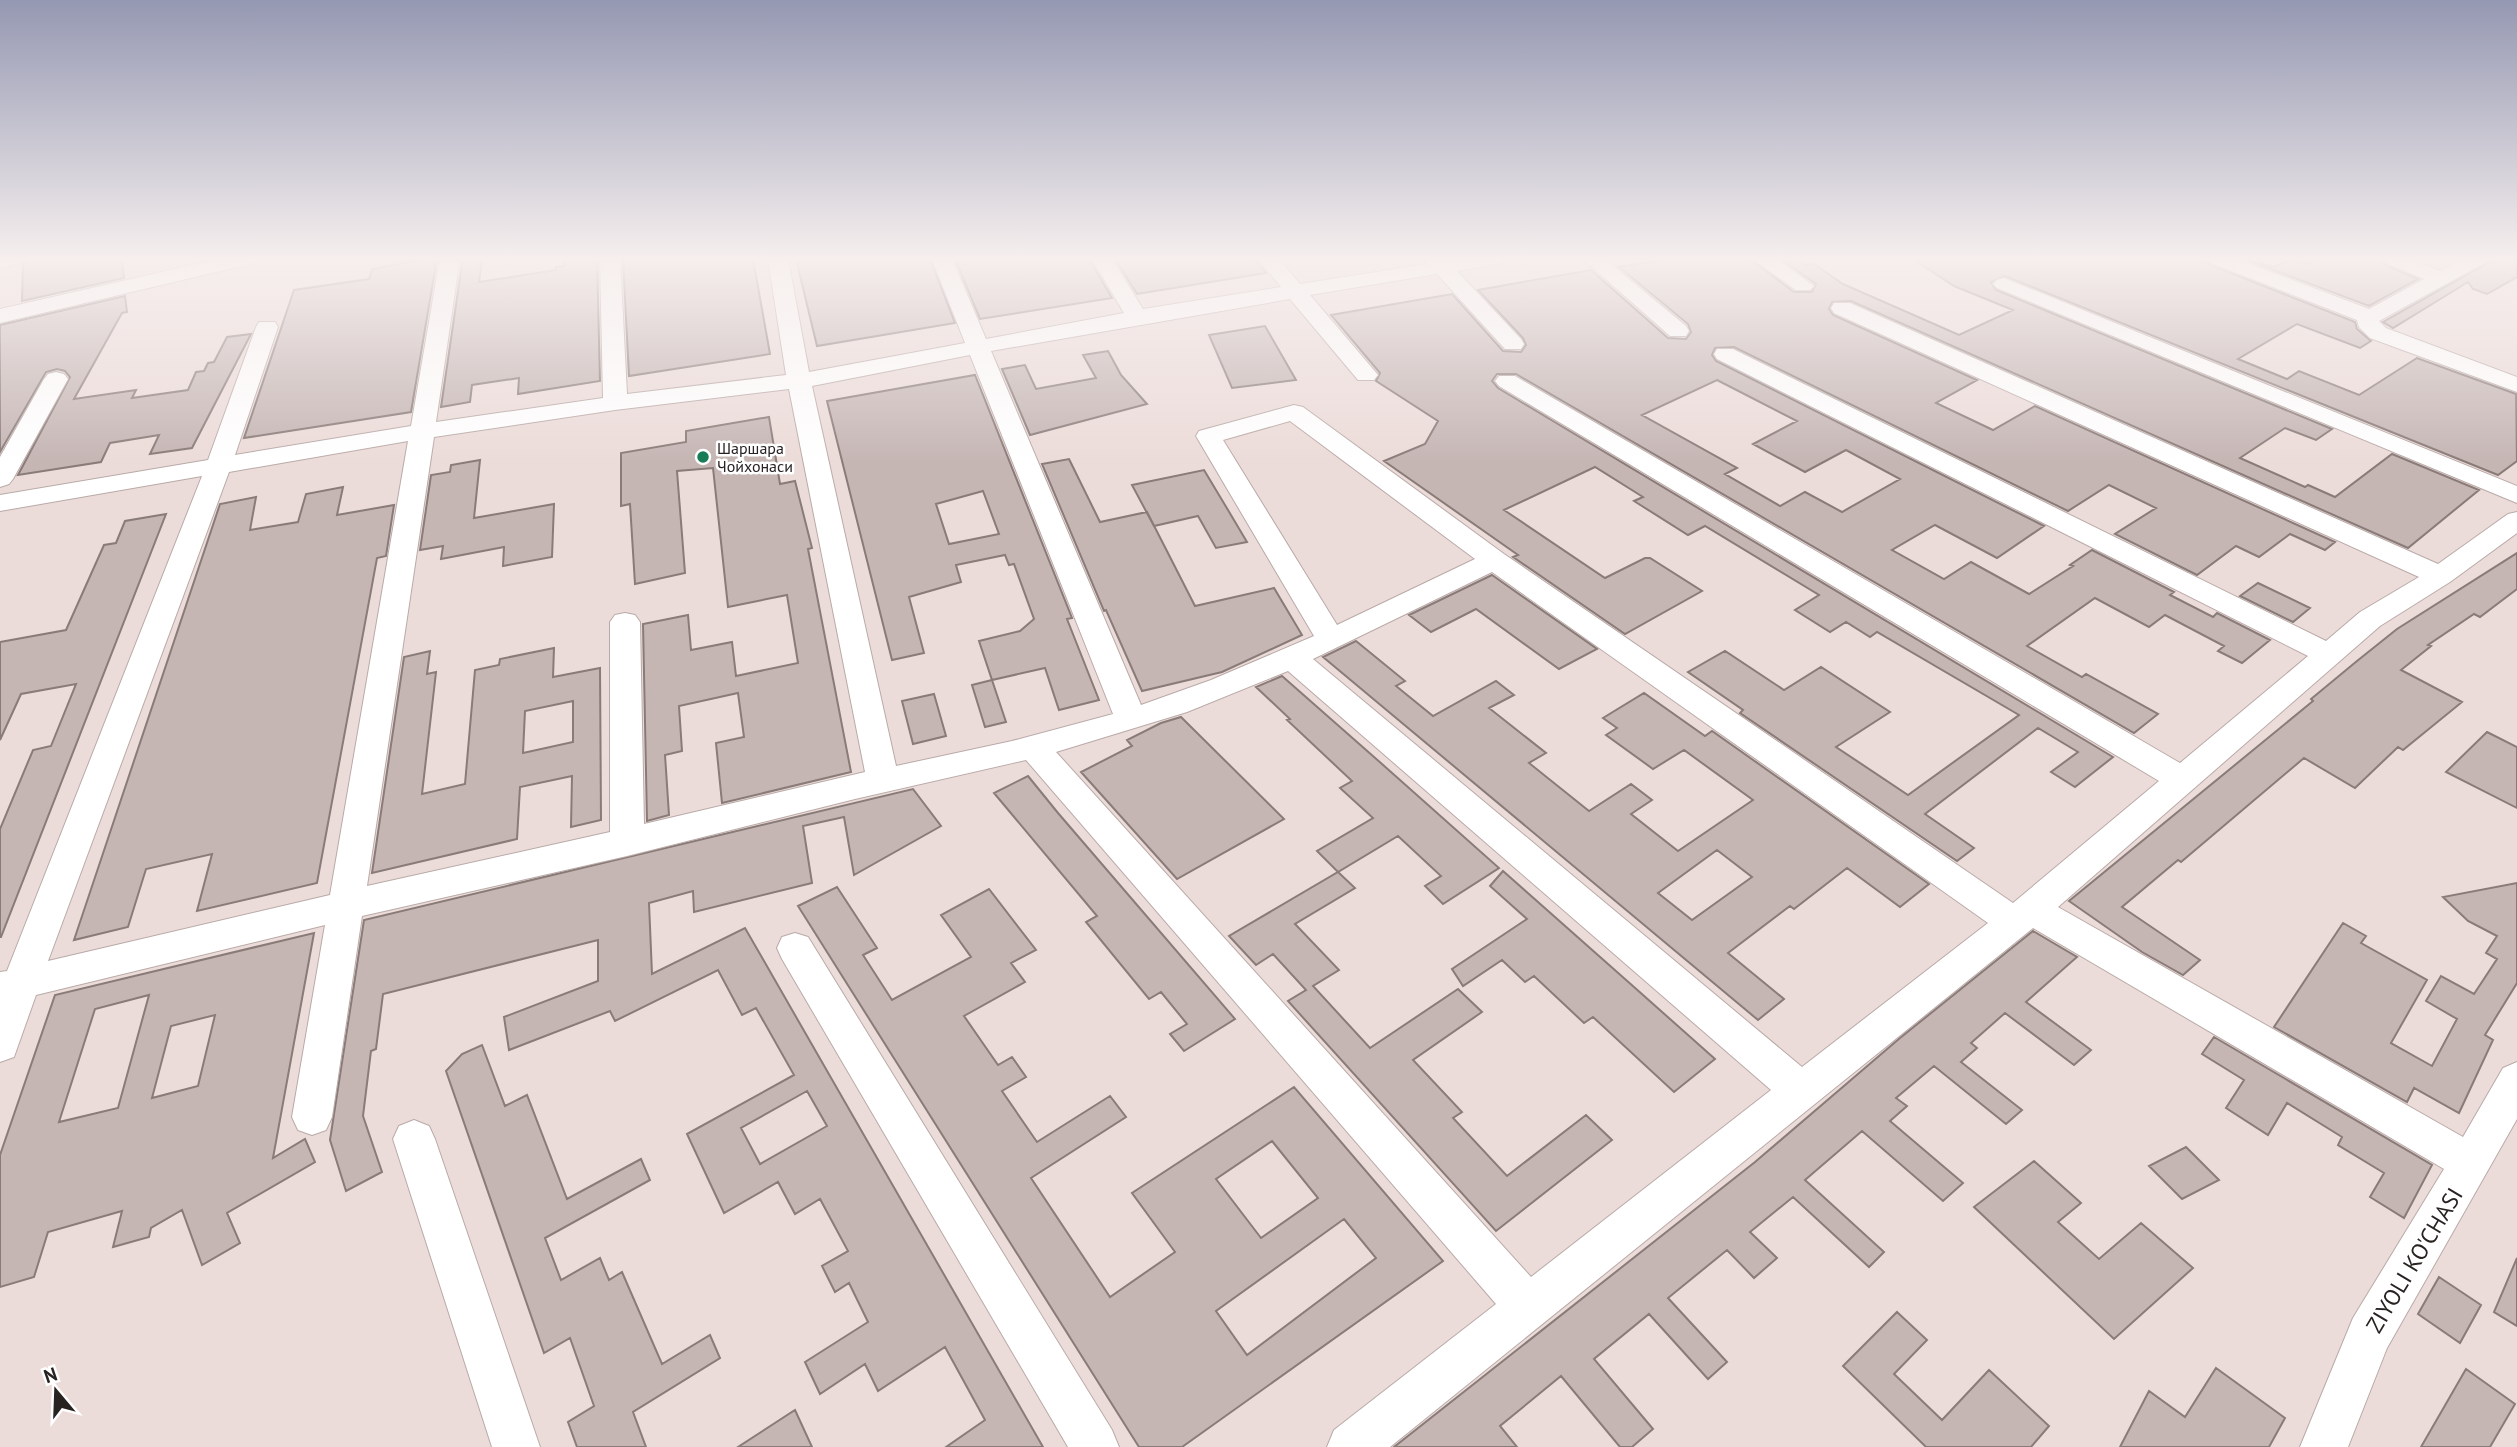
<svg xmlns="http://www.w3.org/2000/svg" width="2517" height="1447" font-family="'PT Sans',sans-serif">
	<rect width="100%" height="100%" fill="#ecdcd9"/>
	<path fill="#c5b6b4" stroke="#897b78" stroke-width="2" fill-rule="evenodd" d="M27,259H122L124,278L22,301L23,265Z
		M425,259H440L436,264L411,412L244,438L294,290L369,279L372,269Z
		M459,259H482L479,282L556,270V267L564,266V259H597L600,381L518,394L519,378L472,385L470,402L441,407L462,264Z
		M623,259H753L770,354L629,376Z
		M796,259H930L955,323L817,346Z
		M955,259H1089L1112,298L980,319Z
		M1115,259H1255L1266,273L1137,294Z
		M1669,259H1750L1794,292H1812L1816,284L1781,259H1796L1805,265L1814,264L1843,284L1959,335L2013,310L1954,286L1913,259H2205L2210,265L2355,322L2357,329L2371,341L2360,348L2297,324L2238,359L2287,379L2299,371L2359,395L2417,358L2516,394L2517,461L2498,475L2005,276L1991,282L1996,290L2332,429L2316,440L2285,428L2240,458L2305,487L2308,485L2335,497L2392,454L2479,490L2408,548L1851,301L1832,302L1829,309L1833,315L1977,380L1936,403L1993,430L2035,406L2335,542L2325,550L2290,534L2259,557L2236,546L2197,575L2115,534L2156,508L2109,485L2068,511L1734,347L1715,348L1712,355L1716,361L2044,526L1997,558L1935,525L1892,550L1944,579L1971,562L2029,594L2073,566L2070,565L2092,550L2174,592L2170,595L2213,617L2217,613L2270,640L2242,663L2218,651L2224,646L2165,615L2149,627L2095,598L2027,646L2082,677L2086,674L2158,714L2134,733L1516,374H1497L1492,381L1498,388L2113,757L2075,787L2051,772L2078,752L2038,728L1925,814L1974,848L1957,861L1740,713L1743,710L1688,672L1725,651L1784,690L1821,667L1890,712L1836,747L1908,795L2019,715L1877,632L1870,637L1846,622L1830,632L1795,610L1819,595L1705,526L1688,535L1634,501L1643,497L1595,467L1504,510L1605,578L1645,558H1650L1702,591L1625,634L1513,557L1518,555L1384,461L1425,444L1438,421L1376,381L1380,373L1331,315L1452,294L1503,351L1521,352L1526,345L1523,338L1478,290L1591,270L1668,338L1686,339L1691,332L1688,324L1619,267ZM1717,380L1797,421L1753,444L1805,472L1846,450L1900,479L1842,512L1805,492L1780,506L1725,474L1737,468L1642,415Z
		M2244,259L2274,267L2291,259L2308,264L2318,259H2380L2385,265L2418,279L2369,306Z
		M2495,259H2517V277L2487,294L2473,289L2468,282L2393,328L2383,322Z
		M125,296L127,312L122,313L74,399L136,390L132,398L188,390L196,372L204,371L208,363L214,362L227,337L251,334L192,448L150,454L159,435L110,443L101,462L18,475L70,377L65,371L57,369L46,372L0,452V325Z
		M1265,326L1296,380L1232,388L1209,335Z
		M1108,351L1121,375L1147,404L1030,435L1002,369L1025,365L1036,389L1096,378L1083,355Z
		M975,375L1072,618L1067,619L1099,700L1059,710L1045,668L992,680L979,641L1020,631L1034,619L1014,564L1009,565L1005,555L956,565L961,582L909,597L924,653L892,660L827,401ZM983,491L999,534L949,544L936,504Z
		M769,417L780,484L795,481L812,548L808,549L851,772L722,803L716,743L744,737L738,693L679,706L682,751L665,755L669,815L647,821L643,624L688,615L691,650L732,642L736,676L798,663L787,595L728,607L713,468L677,471L685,573L635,584L630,504L621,506V453L686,442V431Z
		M1069,459L1100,522L1147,512L1195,606L1274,588L1302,635L1222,672L1142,691L1106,610L1104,611L1042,464Z
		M480,460L474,518L554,504L552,557L503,566L504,547L441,559L443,546L420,550L431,475L450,472L451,465Z
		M1204,470L1228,510L1247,542L1216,548L1198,516L1154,526L1132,485Z
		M343,487L337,515L394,505L386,556L377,558L317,883L197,911L212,854L146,869L128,927L74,940L220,504L256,497L250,530L298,522L306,494Z
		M166,514L1,937H0V829L33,750L51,746L76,684L21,694L0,740V642L66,630L104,545L116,543L125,521Z
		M2517,553V589L2480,617L2474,614L2428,645L2431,646L2401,670L2462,702L2403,750L2398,747L2355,788L2304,758L2181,862L2178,860L2122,907L2200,960L2183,975L2142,952L2069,901L2313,701L2311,699L2357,661L2397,629Z
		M1492,575L1597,649L1559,669L1476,609L1431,632L1409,615Z
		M2258,583L2310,608L2293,622L2240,596Z
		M1356,641L1405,681L1396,686L1433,716L1496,681L1514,695L1489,708L1546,753L1529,763L1589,811L1631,784L1652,800L1631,814L1678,851L1753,800L1684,750L1653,769L1606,735L1617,728L1603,718L1644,693L1705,736L1712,731L1929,884L1900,907L1847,868L1794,909L1790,906L1728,953L1784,999L1758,1020L1323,657ZM1717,850L1752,877L1692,920L1658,893Z
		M554,648L553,677L600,668L601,820L571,827L572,776L520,787L517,839L372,873L404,657L430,651L427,674L436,672L422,794L465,784L475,670L499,665L500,659ZM573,701V742L523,753L525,711Z
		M1282,676L1382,764L1499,868L1443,904L1425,886L1441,876L1398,836L1338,872L1317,851L1373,818L1340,788L1352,781L1287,720L1290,719L1256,687Z
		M992,680L1006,722L985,727L972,685Z
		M934,694L946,736L913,744L902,701Z
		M1181,717L1284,819L1177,879L1081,772L1132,746L1127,740L1161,723Z
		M2487,732L2517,747V808L2446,772Z
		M1028,776L1058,813L1235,1019L1184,1051L1170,1034L1187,1024L1161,992L1149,999L1086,922L1097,916L994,793Z
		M913,789L941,826L854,875L844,817L803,826L812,883L694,912L693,891L649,903L652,974L745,928L1043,1447H946L985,1420L945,1347L878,1391L865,1364L820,1394L805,1362L868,1322L849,1283L835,1292L822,1266L848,1251L820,1199L795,1214L778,1182L724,1213L687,1134L794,1075L756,1008L742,1015L718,970L615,1021L610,1011L509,1050L504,1017L598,981V940L383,994L376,1049L371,1051L363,1116L382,1172L346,1191L330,1140L364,920ZM807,1091L827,1126L760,1164L741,1128Z
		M1503,871L1634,987L1715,1059L1674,1092L1593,1017L1584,1023L1534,976L1525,982L1502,960L1463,986L1452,969L1527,919L1490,886Z
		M1338,872L1355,888L1295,924L1339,970L1313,986L1370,1048L1458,989L1482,1012L1413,1060L1462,1112L1453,1118L1507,1176L1586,1115L1612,1140L1496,1231L1288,1001L1306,990L1273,954L1256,965L1229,936Z
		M2517,883V983L2485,1035L2493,1040L2459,1113L2414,1088L2407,1102L2274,1027L2343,923L2366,936L2361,943L2427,980L2391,1043L2432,1066L2457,1019L2426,1001L2441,976L2474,994L2497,959L2486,953L2497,936L2468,921L2443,897Z
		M837,887L877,948L863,955L892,1000L971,957L941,915L989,889L1036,950L1011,963L1025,982L964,1016L998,1065L1012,1057L1026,1077L1002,1091L1037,1142L1110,1096L1126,1117L1031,1178L1110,1297L1175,1252L1132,1193L1294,1087L1443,1261L1182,1447H1139L798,906ZM1272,1141L1318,1198L1261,1238L1216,1179ZM1344,1219L1376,1258L1247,1355L1216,1311Z
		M2033,931L2077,957L2026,1002L2091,1050L2074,1065L2005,1013L1971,1043L1977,1048L1961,1062L2022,1110L2006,1124L1934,1066L1896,1098L1907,1106L1890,1121L1963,1183L1943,1201L1862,1131L1805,1180L1884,1252L1869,1267L1793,1197L1750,1232L1777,1258L1754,1278L1727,1250L1668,1298L1727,1362L1708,1379L1649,1314L1594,1359L1653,1429L1632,1447H1620L1561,1376L1500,1426L1517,1447H1394L1755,1162L1900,1038Z
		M314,933L273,1158L305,1139L315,1162L227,1213L240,1243L202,1265L182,1210L151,1228L149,1237L113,1247L122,1211L48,1232L34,1277L0,1287V1155L55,995ZM149,995L118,1108L59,1122L95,1009ZM215,1015L198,1086L152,1098L171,1026Z
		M2214,1037L2432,1165L2404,1218L2370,1197L2384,1173L2338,1145L2342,1137L2287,1103L2268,1135L2226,1108L2244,1080L2202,1054Z
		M482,1045L505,1106L527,1095L567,1199L641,1159L650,1180L545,1238L561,1280L600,1258L609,1280L622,1272L662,1364L710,1335L720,1358L633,1412L646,1447H577L568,1422L594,1406L570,1338L544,1353L446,1071L462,1054Z
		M2186,1147L2219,1180L2182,1199L2149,1166Z
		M2034,1161L2081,1203L2058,1222L2099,1259L2141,1223L2193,1268L2114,1339L1974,1207Z
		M2517,1258V1326L2494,1312Z
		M2439,1277L2481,1305L2460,1343L2418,1314Z
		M1897,1312L1927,1340L1894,1374L1942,1420L1989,1370L2049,1426L2031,1447H1926L1843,1366Z
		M2216,1368L2285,1418L2269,1447H2120L2149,1391L2185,1417Z
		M2466,1369L2515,1404L2490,1447H2421Z
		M795,1410L812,1447H738Z"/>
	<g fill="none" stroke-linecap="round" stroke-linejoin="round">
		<g stroke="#b9aaa8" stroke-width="2">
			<path id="minor" d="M0,259H24L21,263L0,268Z
				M219,259H256L253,263L246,265L0,323V309Z
				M444,259L456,260L459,264L436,422L603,398L600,259H620L627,394L786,375L768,259H788L809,372L965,343L932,259H952L986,339L1124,313L1092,259H1112L1143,309L1281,287L1258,259H1279L1300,284L1427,264L1424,259H1504L1501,263L1457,271L1521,339L1524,344L1521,349H1505L1437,274L1310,295L1378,375L1374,380H1358L1290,299L991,351L1141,705L1211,680L1314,636L1196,436L1199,431L1294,405L1303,407L1504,554L2013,903L2159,781L1499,386L1495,381L1499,376H1515L2180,763L2308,656L1717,359L1714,354L1717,349H1733L2326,641L2360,612L2419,577L1834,313L1831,308L1834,303H1850L2438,564L2508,514L2517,512V533L2450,582L2380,626L2058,907L2463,1137L2503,1068L2517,1062V1119L2387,1348L2348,1447H2300L2353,1318L2444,1169L2033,928L1390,1447H1327L1334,1430L1496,1304L1026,760L855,799L627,856L362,916L332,1117L326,1130L312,1135L298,1130L292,1117L325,925L36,995L14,1057L0,1062V972L7,971L202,476L0,511V495L208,460L256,327L259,322H275L278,327L235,455L411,426L439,264ZM970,355L1113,714L1012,741L896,766L812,386ZM789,389L865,772L644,824L640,622L635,615L625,613L615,615L610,622V832L367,886L434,437L615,410ZM1290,421L1475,559L1337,625L1223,440ZM408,441L330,895L48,961L229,472ZM1492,572L1988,923L1802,1067L1313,659ZM1288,671L1771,1090L1531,1277L1056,752L1187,712Z
				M1583,259H1605L1686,326L1689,331L1686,336H1670Z
				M1753,259H1777L1814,286L1810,290H1796Z
				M2208,259H2237L2369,309L2424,279L2386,263L2383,259H2411L2440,271L2462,259H2487L2484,263L2379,321L2386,328L2517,377V392L2370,338L2359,327L2357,320L2211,263Z
				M2004,278L2517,486V503L1997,288L1993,284L1997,280Z
				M56,372L64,374L68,379L13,479L9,484L0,487V457L44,379L48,374Z
				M795,933L808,937L1112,1430L1119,1447H1068L782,959L777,948L782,937Z
				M414,1120L429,1126L435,1139L540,1447H492L393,1139L399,1126Z"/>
		</g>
		<use href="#minor" fill="#fff" fill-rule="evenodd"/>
	</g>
	<linearGradient id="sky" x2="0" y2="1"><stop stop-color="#9598b2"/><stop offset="0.56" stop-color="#f6efee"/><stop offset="1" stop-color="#f6efee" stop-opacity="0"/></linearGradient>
	<rect width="2517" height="462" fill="url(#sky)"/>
	<circle fill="#187d57" stroke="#fff" stroke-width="2.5" cx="703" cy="457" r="7"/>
	<g text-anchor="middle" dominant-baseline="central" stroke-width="5" stroke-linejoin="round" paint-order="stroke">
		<g font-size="16" fill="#282221" stroke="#fff" text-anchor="start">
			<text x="717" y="448">Шаршара<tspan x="717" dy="18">Чойхонаси</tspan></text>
		</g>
		<g font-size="23" fill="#282221" stroke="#fff">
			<text transform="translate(2414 1260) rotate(-59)">ZIYOLI KO'CHASI</text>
		</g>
	</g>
	<g transform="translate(56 1391) rotate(341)" stroke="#ffffff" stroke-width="5" paint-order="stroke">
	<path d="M0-5L12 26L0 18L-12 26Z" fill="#282221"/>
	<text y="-10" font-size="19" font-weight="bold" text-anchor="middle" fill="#282221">N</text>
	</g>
</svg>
